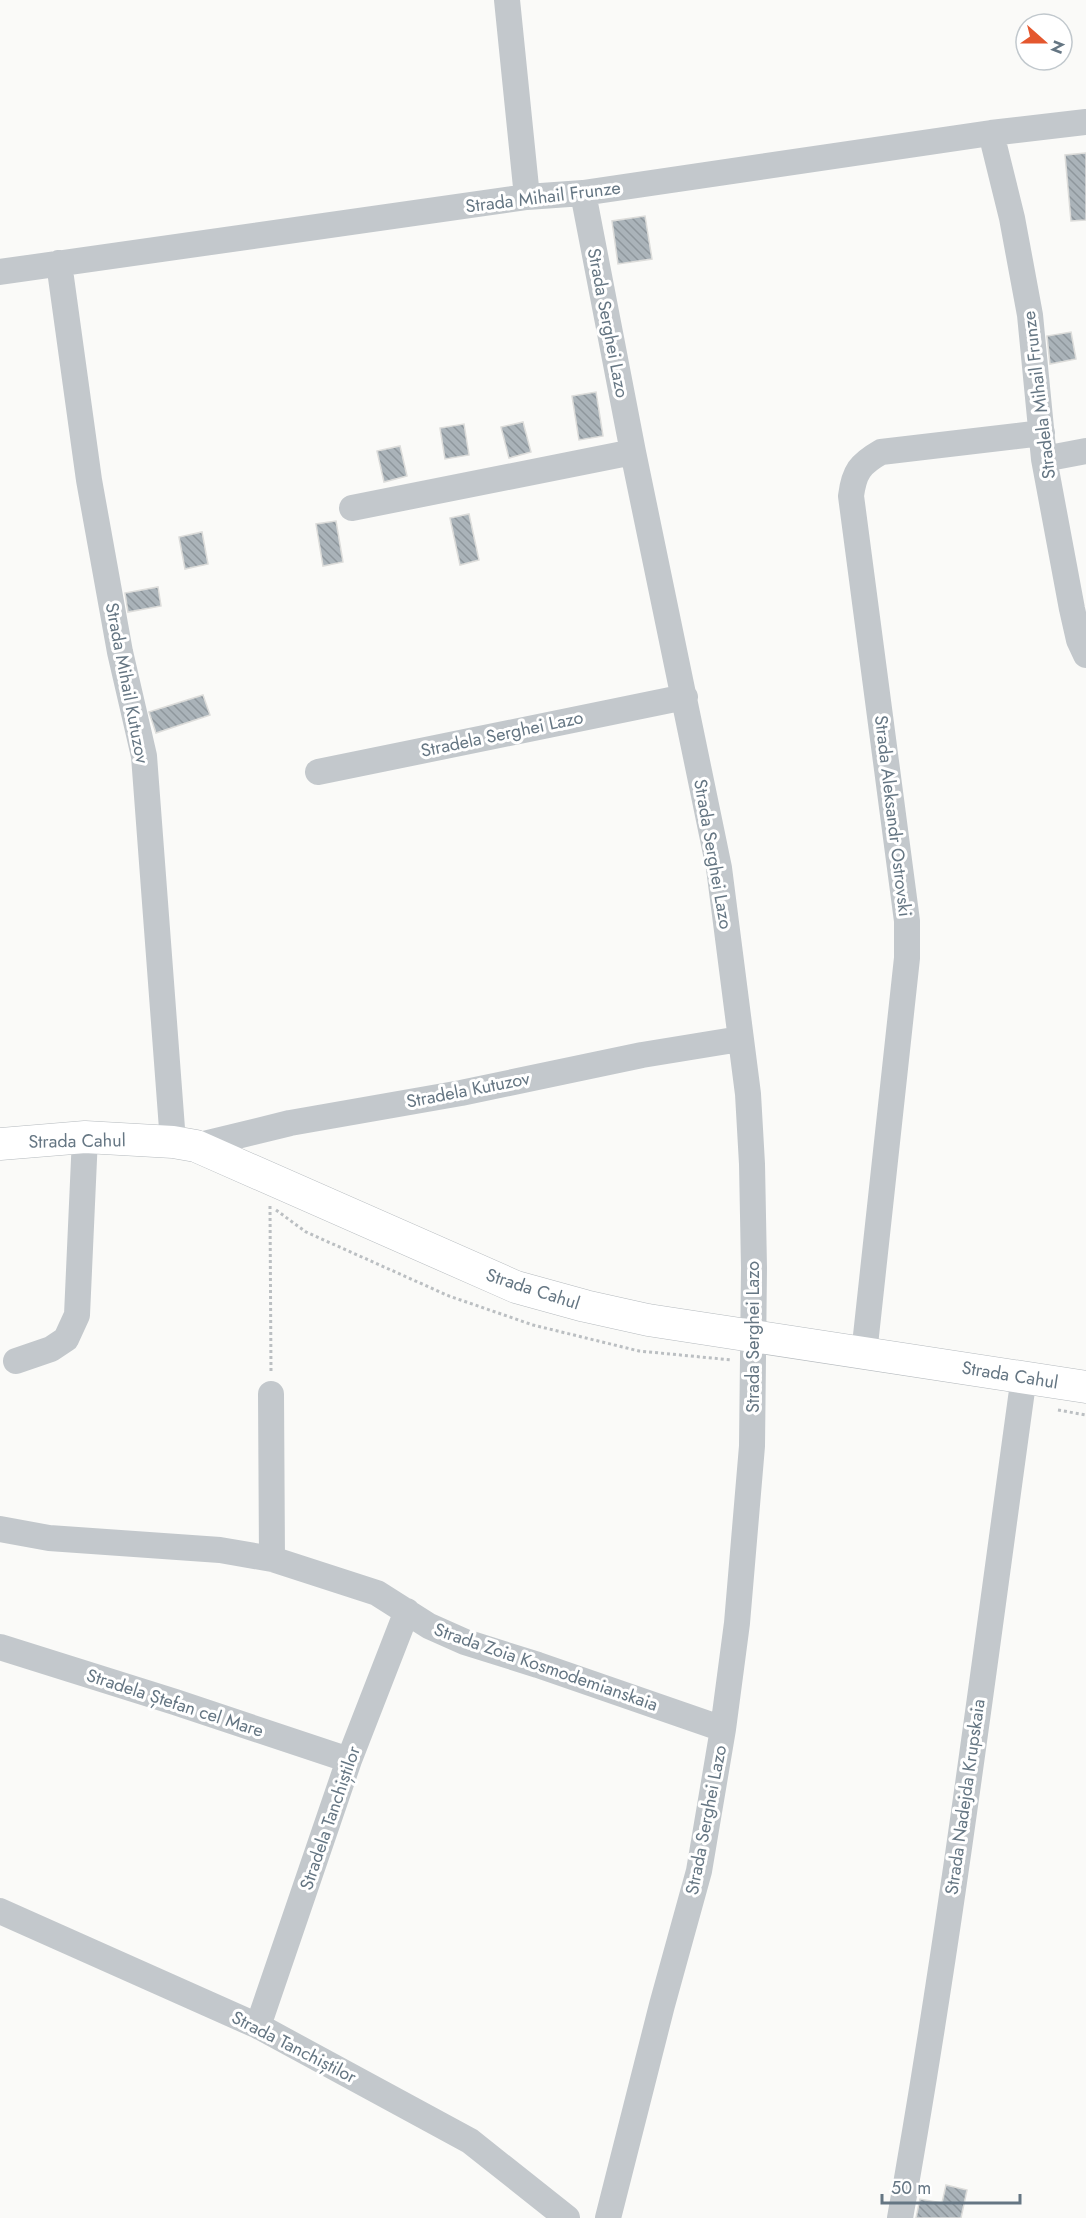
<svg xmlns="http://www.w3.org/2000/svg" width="1086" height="2218" font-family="Jost,sans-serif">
	<defs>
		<pattern id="building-back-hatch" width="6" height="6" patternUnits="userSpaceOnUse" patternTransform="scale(1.5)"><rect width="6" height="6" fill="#aab3b9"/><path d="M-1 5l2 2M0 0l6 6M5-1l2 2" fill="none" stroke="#8e969c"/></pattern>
	</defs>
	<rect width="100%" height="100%" fill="#fafaf8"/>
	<path fill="url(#building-back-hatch)" stroke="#dcdcda" stroke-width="1.5" d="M1086,153V220L1071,221L1065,155Z
		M645,216L652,259L618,264L612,221Z
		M1071,332L1076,359L1050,364L1047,336Z
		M596,392L603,436L579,440L572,396Z
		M523,422L531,452L509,458L501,427Z
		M464,424L469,455L445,459L440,428Z
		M400,446L407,476L384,482L377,451Z
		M469,514L479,560L460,565L450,518Z
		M336,521L343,562L323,566L316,524Z
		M202,532L208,564L185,569L179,537Z
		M158,587L161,606L128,612L125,593Z
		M203,695L210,715L156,733L149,712Z
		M946,2185L967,2190L961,2218H916L920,2199L942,2203Z"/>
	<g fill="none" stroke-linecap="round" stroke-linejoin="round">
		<g stroke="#b5babe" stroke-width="33">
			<path id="major" d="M0,1144L85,1137L173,1142L196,1146L516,1287L585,1306L648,1320L1086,1387"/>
		</g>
		<path stroke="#bbbfc2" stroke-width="3" stroke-dasharray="3 3" stroke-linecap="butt" d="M270,1206L271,1374
			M276,1210L306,1232L449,1296L533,1325L639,1351L732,1360
			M1058,1410L1086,1415"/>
		<path stroke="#c3c8cc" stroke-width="26" d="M507,0L527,197
			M991,133L1012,218L1030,315L1044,459L1072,609L1079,640L1086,655
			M583,193L633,452L719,868L748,1094L752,1164L754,1268L752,1446L737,1623L723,1729L699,1871L662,2005L608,2218
			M59,263L89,480L120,652L144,756L173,1142
			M0,272L527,197L583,193L991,133L1086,122
			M1044,459L1086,451
			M352,508L633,452
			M318,772L685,697
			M196,1146L290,1123L461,1093L642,1055L740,1039
			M864,1354L907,958V921L851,496C854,472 860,464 881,452L1042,433
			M16,1361L51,1349L66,1339L77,1315L85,1137
			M271,1394L272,1559
			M0,1529L49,1538L220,1550L272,1559L377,1593L429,1626L465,1642L538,1665L723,1729
			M0,1647L175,1702L349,1760
			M0,1911L258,2026L470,2141L567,2218
			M258,2026L349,1760L407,1611
			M900,2218C950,1939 985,1657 1024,1376"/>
		<use href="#major" stroke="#fff" stroke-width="32"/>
	</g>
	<g text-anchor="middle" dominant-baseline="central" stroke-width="6" stroke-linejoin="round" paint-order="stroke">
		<g font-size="18" fill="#657683" stroke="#fff">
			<text transform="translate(543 197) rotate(-7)">Strada Mihail Frunze</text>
			<text transform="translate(608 323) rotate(79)">Strada Serghei Lazo</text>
			<text transform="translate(1039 395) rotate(-97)">Stradela Mihail Frunze</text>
			<text transform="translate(127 683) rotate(79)">Strada Mihail Kutuzov</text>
			<text transform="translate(502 734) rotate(-12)">Stradela Serghei Lazo</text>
			<text transform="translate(893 816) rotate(83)">Strada Aleksandr Ostrovski</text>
			<text transform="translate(713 854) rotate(80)">Strada Serghei Lazo</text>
			<text transform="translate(468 1090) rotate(-11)">Stradela Kutuzov</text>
			<text transform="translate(77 1141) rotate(-1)">Strada Cahul</text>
			<text transform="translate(533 1289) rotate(18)">Strada Cahul</text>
			<text transform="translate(753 1337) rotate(-90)">Strada Serghei Lazo</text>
			<text transform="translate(1010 1375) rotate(9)">Strada Cahul</text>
			<text transform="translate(546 1667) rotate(19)">Strada Zoia Kosmodemianskaia</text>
			<text transform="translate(175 1703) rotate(18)">Stradela Ștefan cel Mare</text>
			<text transform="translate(965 1797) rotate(-82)">Strada Nadejda Krupskaia</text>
			<text transform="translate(330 1818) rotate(-71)">Stradela Tanchiștilor</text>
			<text transform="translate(706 1820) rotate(-79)">Strada Serghei Lazo</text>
			<text transform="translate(294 2047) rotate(27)">Strada Tanchiștilor</text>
		</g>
	</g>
	<g transform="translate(1044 42) rotate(111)"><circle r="28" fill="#ffffff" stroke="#c1c8cd" stroke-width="1.5"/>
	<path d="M0-4.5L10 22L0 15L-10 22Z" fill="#e4572e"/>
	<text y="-9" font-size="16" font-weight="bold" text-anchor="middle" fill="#657683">N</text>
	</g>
	<path d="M882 2194v9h138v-9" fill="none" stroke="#657683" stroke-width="3"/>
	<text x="891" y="2194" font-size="18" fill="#657683" stroke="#ffffff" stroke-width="4.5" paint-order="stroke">50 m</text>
</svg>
